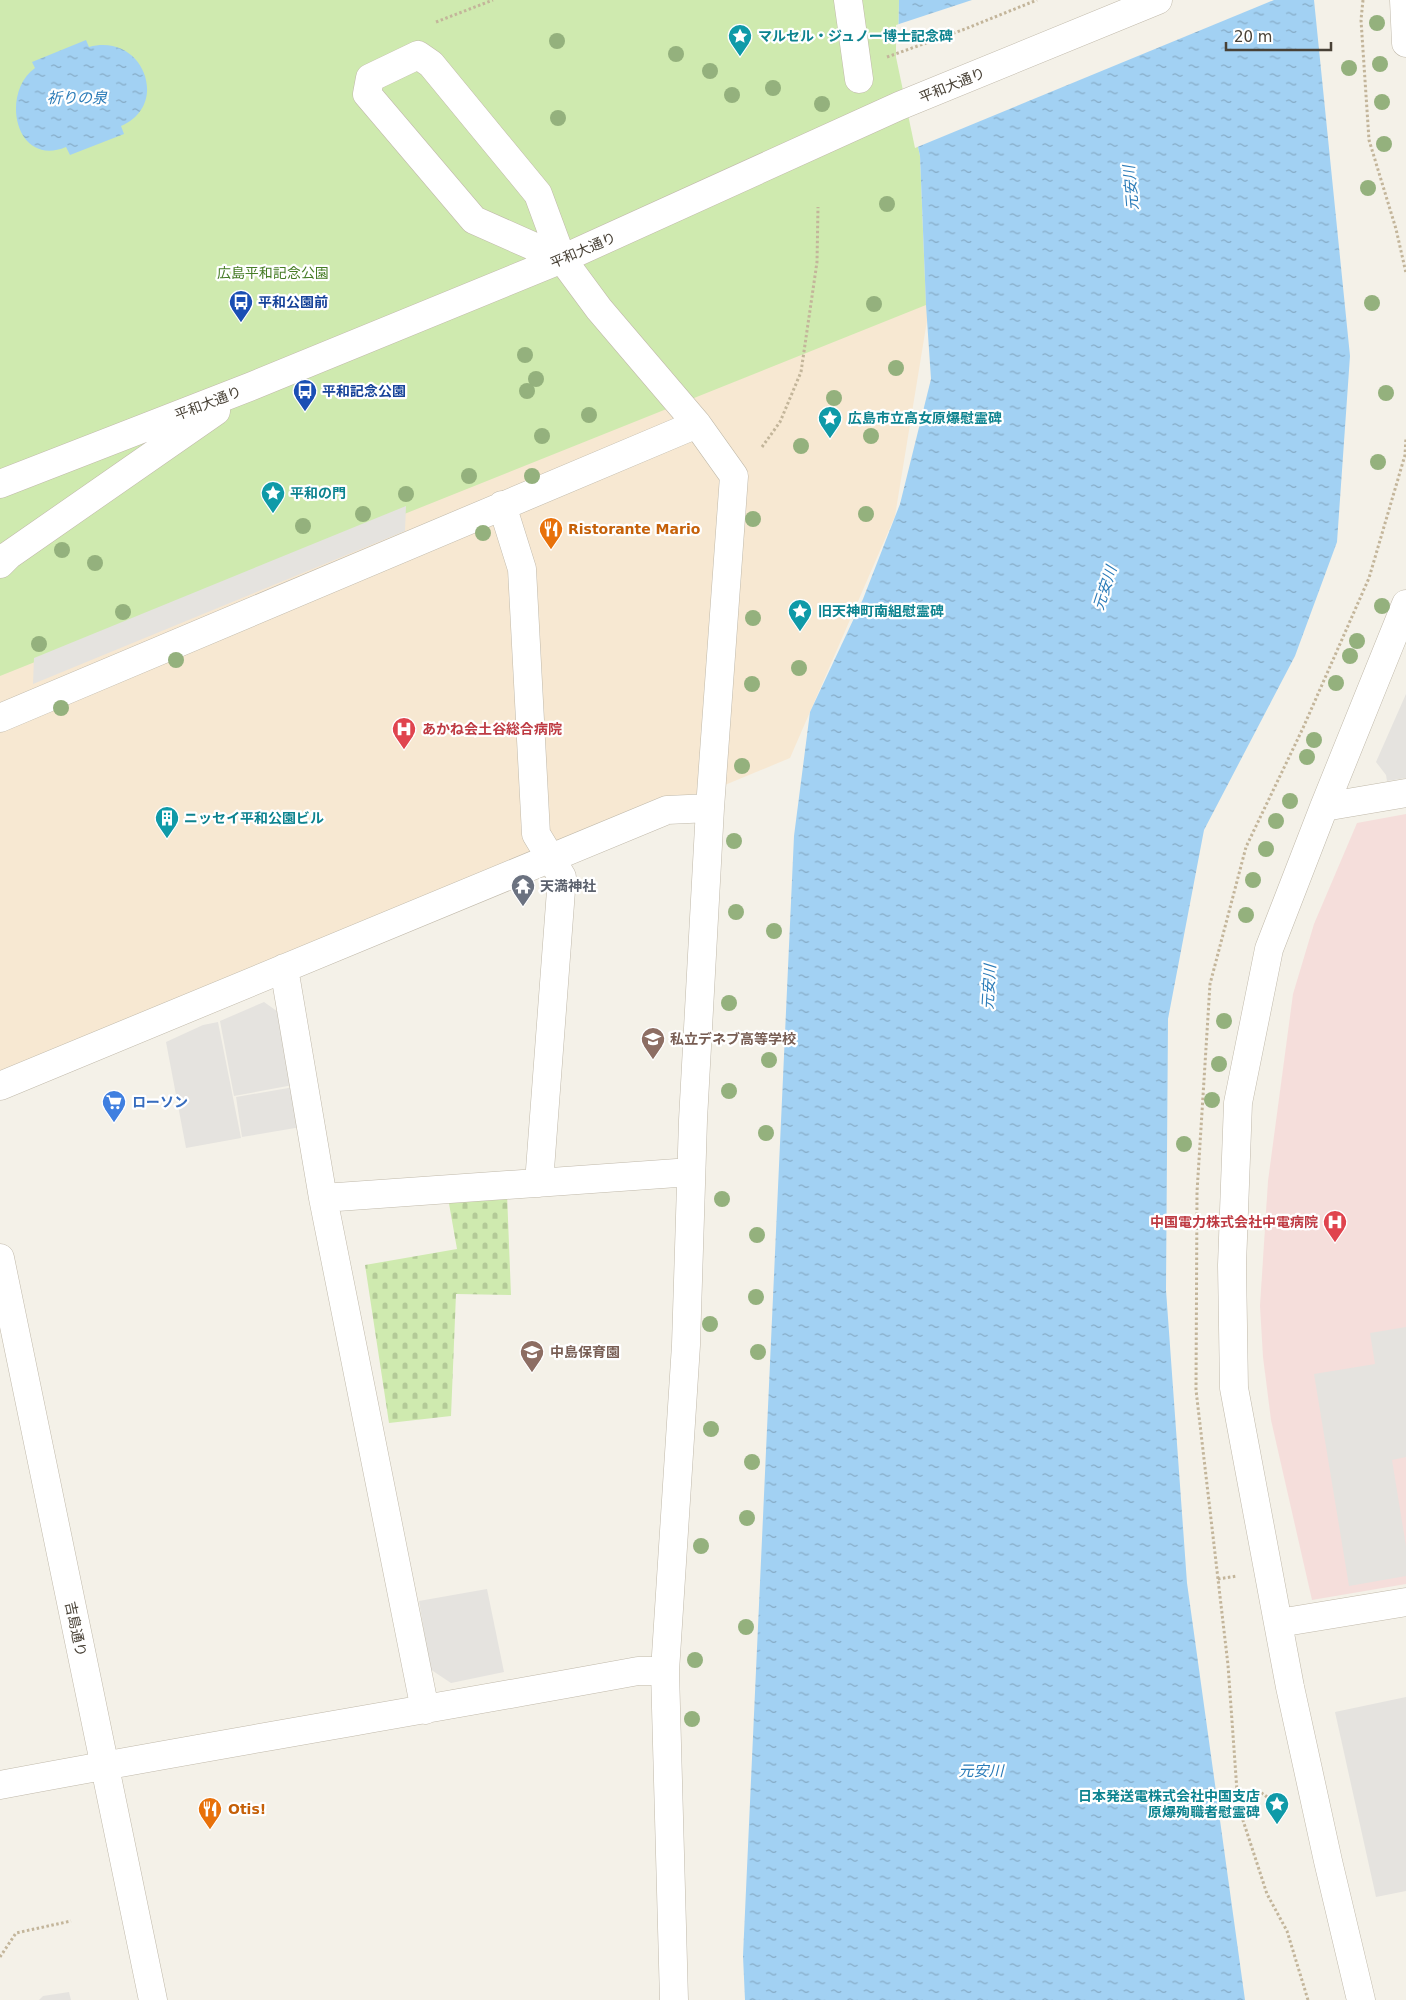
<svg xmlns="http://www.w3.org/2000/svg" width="1406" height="2000" font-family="'DejaVu Sans','Noto Sans JP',sans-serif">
	<defs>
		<pattern id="cemetery-stones" width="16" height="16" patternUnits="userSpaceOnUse" patternTransform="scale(1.25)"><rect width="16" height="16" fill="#cfeaaf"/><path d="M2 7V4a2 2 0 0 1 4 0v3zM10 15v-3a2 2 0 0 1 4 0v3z" fill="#b3ca97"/></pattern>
		<pattern id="water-ripples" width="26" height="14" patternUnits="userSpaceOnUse" patternTransform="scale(1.25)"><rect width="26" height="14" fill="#a2d1f3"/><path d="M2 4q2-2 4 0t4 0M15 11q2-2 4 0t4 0" fill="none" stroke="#86abc6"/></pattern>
	</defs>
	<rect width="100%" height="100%" fill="#f4f1e8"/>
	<path fill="#f7e8d2" d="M934,278L895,516L790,758L0,1086V478Z"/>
	<path fill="#f5dedb" d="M1406,814V1584L1312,1600L1271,1420L1263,1357L1260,1306L1268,1181L1293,994L1314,924L1357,823Z"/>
	<path fill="url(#cemetery-stones)" d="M507,1194L511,1295L456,1294L451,1416L389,1423L365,1265L457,1249L448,1198Z"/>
	<path fill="#cfeaaf" d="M0,0H899L898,57L920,156L926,305L0,676Z"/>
	<path fill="#e5e3df" d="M406,506L405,531L33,684L34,658Z
		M1406,694V778L1387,781L1386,775L1376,762Z
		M264,1002L281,1014L293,1085L234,1096L220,1021Z
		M218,1022L241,1138L186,1148L166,1042L203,1025Z
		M294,1087L301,1127L242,1137L236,1097Z
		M1406,1327V1457L1392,1460L1406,1546V1576L1349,1586L1314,1374L1375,1364L1370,1333Z
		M487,1589L504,1672L451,1683L430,1669L419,1601Z
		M1406,1697V1891L1376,1897L1335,1712Z
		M69,1992L71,2000H39L43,1996Z"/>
	<path fill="url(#water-ripples)" d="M899,0H1314L1350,356L1337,542L1295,656L1204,830L1168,1019L1166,1290L1187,1583L1245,2000H745L743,1956L794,836L810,712L863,599L900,504L931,379L926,305L920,156L898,57Z
		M86,40L89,47C143,32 171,105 121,126L124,134L70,155L66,147C15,168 0,93 35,68L32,62Z"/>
	<path fill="#f4f1e8" d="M972,0H1274L915,148L896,57V25Z"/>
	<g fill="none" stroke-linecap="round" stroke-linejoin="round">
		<g stroke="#c0b9aa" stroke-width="29">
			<path id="minor" d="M848,0L859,79
				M1404,0L1406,43
				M562,259L474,220L367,94L370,78L418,55L431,64L538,194L562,259L599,309L697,424L734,476L710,808L693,1120L686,1345L665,1671L674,2000
				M0,484L252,386L562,259L899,106L1158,0
				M502,505L522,569L536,834L562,877L539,1183
				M0,564L9,555L216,411
				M0,718L697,424
				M1324,807L1406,793
				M284,968L323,1198L425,1710
				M0,1086L667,810L710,808
				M323,1198L691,1172
				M0,1258L153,2000
				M1279,1623L1406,1602
				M0,1785C212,1745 426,1710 638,1671H665
				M1361,2000L1328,1861L1290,1687L1234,1388L1232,1265L1238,1103L1269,949L1324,807L1406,604"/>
		</g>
		<path stroke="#c3b59a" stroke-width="3" stroke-dasharray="2.5 2.5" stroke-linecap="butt" d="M1363,0L1361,20L1369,140L1396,229L1406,273
			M436,22L493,0
			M887,57L965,29L1037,0
			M762,447L780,422L801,372L817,262L818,207
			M1218,1579L1237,1576
			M1237,1796L1258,1791C1269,1797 1273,1802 1276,1813
			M0,1957L16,1933L71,1921
			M1308,2000L1287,1931L1267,1894L1238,1805L1228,1665L1196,1390L1197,1192L1210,984L1246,847L1303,728L1369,578L1405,455L1406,437"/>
		<use href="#minor" stroke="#fff" stroke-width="28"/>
	</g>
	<g fill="#94b17d">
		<circle cx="1377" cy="23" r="8"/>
		<circle cx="557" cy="41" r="8"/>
		<circle cx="676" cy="54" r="8"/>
		<circle cx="1380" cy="64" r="8"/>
		<circle cx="1349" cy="68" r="8"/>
		<circle cx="710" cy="71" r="8"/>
		<circle cx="773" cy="88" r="8"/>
		<circle cx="732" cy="95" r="8"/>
		<circle cx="1382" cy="102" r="8"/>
		<circle cx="822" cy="104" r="8"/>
		<circle cx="558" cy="118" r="8"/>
		<circle cx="1384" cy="144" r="8"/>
		<circle cx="1368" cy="188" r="8"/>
		<circle cx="887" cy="204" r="8"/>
		<circle cx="1372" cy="303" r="8"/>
		<circle cx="874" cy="304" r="8"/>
		<circle cx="525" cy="355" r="8"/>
		<circle cx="896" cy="368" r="8"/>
		<circle cx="536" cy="379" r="8"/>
		<circle cx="527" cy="391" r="8"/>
		<circle cx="1386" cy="393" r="8"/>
		<circle cx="834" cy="398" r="8"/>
		<circle cx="589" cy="415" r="8"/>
		<circle cx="542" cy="436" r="8"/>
		<circle cx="871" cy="436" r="8"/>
		<circle cx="801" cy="446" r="8"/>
		<circle cx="1378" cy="462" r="8"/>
		<circle cx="469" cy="476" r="8"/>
		<circle cx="532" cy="476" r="8"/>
		<circle cx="406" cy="494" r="8"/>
		<circle cx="363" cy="514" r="8"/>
		<circle cx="866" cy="514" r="8"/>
		<circle cx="753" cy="519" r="8"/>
		<circle cx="303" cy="526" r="8"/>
		<circle cx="483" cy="533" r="8"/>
		<circle cx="62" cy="550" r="8"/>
		<circle cx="95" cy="563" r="8"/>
		<circle cx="1382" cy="606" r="8"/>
		<circle cx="123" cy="612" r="8"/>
		<circle cx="753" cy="618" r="8"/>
		<circle cx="1357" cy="641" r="8"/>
		<circle cx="39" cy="644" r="8"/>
		<circle cx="1350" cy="656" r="8"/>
		<circle cx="176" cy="660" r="8"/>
		<circle cx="799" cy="668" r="8"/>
		<circle cx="1336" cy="683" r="8"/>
		<circle cx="752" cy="684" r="8"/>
		<circle cx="61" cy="708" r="8"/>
		<circle cx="1314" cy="740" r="8"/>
		<circle cx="1307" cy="757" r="8"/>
		<circle cx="742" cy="766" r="8"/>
		<circle cx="1290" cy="801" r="8"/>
		<circle cx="1276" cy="821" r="8"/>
		<circle cx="734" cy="841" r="8"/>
		<circle cx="1266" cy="849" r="8"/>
		<circle cx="1253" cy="880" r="8"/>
		<circle cx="736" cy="912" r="8"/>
		<circle cx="1246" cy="915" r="8"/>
		<circle cx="774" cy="931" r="8"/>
		<circle cx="729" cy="1003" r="8"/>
		<circle cx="1224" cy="1021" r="8"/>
		<circle cx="769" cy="1060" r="8"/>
		<circle cx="1219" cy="1064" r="8"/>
		<circle cx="729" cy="1091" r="8"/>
		<circle cx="1212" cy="1100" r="8"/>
		<circle cx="766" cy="1133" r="8"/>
		<circle cx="1184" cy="1144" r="8"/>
		<circle cx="722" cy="1199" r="8"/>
		<circle cx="757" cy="1235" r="8"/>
		<circle cx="756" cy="1297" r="8"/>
		<circle cx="710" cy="1324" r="8"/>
		<circle cx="758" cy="1352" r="8"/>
		<circle cx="711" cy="1429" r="8"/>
		<circle cx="752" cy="1462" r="8"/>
		<circle cx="747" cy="1518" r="8"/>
		<circle cx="701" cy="1546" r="8"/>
		<circle cx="746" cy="1627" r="8"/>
		<circle cx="695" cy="1660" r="8"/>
		<circle cx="692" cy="1719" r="8"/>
	</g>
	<defs>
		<g id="sight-pin" transform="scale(1.25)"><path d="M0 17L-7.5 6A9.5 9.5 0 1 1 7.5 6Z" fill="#0f9aa8" stroke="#fff"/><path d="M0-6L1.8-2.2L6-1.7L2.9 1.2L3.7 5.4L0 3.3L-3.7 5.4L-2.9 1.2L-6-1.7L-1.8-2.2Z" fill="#fff"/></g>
		<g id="bus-pin" transform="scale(1.25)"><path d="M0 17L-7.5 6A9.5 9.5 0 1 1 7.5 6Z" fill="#1a4fb4" stroke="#fff"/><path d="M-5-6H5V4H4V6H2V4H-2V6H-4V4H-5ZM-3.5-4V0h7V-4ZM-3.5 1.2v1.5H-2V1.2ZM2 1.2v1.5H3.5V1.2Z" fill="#fff"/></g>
		<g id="restaurant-pin" transform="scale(1.25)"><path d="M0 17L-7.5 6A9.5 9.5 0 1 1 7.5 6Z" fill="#e8710a" stroke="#fff"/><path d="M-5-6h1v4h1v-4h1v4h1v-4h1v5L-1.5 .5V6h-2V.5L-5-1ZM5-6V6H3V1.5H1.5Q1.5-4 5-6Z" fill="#fff"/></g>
		<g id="hospital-pin" transform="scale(1.25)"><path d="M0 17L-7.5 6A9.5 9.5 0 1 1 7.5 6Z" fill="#e0444e" stroke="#fff"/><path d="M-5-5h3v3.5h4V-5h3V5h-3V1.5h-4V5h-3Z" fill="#fff"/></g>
		<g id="building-pin" transform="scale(1.25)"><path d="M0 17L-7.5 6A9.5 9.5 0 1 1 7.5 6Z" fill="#0f9aa8" stroke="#fff"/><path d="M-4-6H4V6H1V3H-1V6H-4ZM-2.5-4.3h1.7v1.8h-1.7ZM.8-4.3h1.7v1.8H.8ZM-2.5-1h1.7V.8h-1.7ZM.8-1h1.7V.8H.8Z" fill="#fff"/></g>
		<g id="temple-pin" transform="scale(1.25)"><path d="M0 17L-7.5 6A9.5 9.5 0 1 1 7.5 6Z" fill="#6b7280" stroke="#fff"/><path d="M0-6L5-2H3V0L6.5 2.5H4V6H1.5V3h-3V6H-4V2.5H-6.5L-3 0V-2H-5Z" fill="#fff"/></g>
		<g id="school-pin" transform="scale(1.25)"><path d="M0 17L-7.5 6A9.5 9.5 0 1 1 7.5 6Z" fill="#8d6e63" stroke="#fff"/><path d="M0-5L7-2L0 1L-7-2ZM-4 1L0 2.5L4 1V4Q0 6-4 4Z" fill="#fff"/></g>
		<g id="supermarket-pin" transform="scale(1.25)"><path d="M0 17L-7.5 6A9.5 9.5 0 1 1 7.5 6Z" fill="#3f7fe0" stroke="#fff"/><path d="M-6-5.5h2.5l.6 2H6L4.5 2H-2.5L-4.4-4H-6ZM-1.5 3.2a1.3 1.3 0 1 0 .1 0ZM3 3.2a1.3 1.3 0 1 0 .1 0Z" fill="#fff"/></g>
	</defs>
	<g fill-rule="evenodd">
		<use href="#sight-pin" x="740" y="36"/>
		<use href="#bus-pin" x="241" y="302"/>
		<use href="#bus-pin" x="305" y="391"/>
		<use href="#sight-pin" x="830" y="418"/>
		<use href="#sight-pin" x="273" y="493"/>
		<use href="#restaurant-pin" x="551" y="529"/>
		<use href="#sight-pin" x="800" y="611"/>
		<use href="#hospital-pin" x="404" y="729"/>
		<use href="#building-pin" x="167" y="818"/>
		<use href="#temple-pin" x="523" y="886"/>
		<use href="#school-pin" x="653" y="1039"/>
		<use href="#supermarket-pin" x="114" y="1102"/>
		<use href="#hospital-pin" x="1335" y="1222"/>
		<use href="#school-pin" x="532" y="1352"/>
		<use href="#sight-pin" x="1277" y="1804"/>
		<use href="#restaurant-pin" x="210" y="1809"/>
	</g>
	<g text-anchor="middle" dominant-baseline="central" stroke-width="4.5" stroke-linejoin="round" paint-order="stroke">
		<g font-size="14" font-weight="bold" fill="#0d838f" stroke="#fff" text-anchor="start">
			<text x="758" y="36">マルセル・ジュノー博士記念碑</text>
			<text x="848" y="418">広島市立高女原爆慰霊碑</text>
			<text x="290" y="493">平和の門</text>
			<text x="818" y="611">旧天神町南組慰霊碑</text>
			<text x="184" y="818">ニッセイ平和公園ビル</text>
			<text x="1260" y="1796" text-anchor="end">日本発送電株式会社中国支店<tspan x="1260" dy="16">原爆殉職者慰霊碑</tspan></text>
		</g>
		<g font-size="14" fill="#484136" stroke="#fff">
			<text transform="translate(952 85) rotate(-22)">平和大通り</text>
			<text transform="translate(583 250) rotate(-23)">平和大通り</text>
			<text transform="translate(208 403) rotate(-21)">平和大通り</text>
			<text transform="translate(76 1629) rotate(78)">吉島通り</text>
		</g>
		<g font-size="14" fill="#467c26" stroke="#fff">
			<text x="273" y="273">広島平和記念公園</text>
		</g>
		<g font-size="14" font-weight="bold" fill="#164399" stroke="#fff" text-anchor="start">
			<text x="258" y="302">平和公園前</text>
			<text x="322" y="391">平和記念公園</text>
		</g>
		<g font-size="14" font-weight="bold" fill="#c56008" stroke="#fff" text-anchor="start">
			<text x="568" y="529">Ristorante Mario</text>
			<text x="228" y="1809">Otis!</text>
		</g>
		<g font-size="14" font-weight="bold" fill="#be3a42" stroke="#fff" text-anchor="start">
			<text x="422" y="729">あかね会土谷総合病院</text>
			<text x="1318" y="1222" text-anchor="end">中国電力株式会社中電病院</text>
		</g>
		<g font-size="14" font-weight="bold" fill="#5b616d" stroke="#fff" text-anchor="start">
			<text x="540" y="886">天満神社</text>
		</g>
		<g font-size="14" font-weight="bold" fill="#785e54" stroke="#fff" text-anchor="start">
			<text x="670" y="1039">私立デネブ高等学校</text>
			<text x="550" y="1352">中島保育園</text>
		</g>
		<g font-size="14" font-weight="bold" fill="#366cbe" stroke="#fff" text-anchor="start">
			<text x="132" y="1102">ローソン</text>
		</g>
		<g font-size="15" font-style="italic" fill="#2a7bb8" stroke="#fff">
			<text x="77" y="98">祈りの泉</text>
			<text transform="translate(1131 188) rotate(-95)">元安川</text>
			<text transform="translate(1105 588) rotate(-72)">元安川</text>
			<text transform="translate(989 987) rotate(-87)">元安川</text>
			<text x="981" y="1771">元安川</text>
		</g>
	</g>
	<path d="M1226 42v8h105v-8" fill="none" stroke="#484136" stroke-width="2.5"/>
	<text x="1234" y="42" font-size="15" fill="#484136" stroke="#ffffff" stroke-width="4" paint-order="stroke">20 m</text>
</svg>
